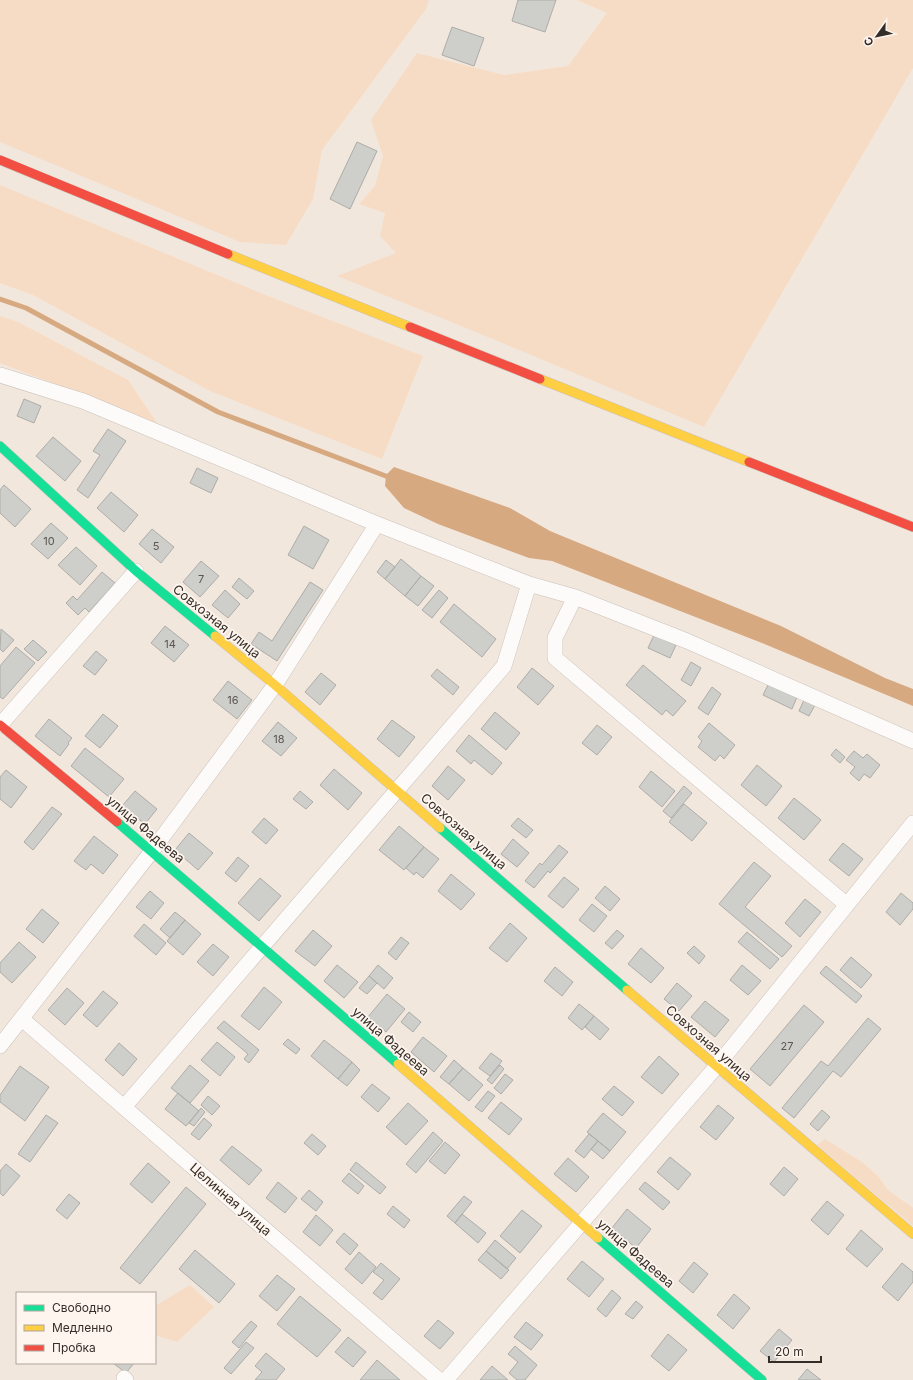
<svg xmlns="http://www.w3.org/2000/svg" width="913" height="1380" font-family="Inter,sans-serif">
	<rect width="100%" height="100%" fill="#f2e7dd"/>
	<path fill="#f7dcc5" d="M0,0H429L426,9L322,150L313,199L286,245L240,242L0,142Z
		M577,0H913V68L704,427L461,326L337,276L396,253L380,236L385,213L359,204L375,186L383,156L371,120L417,53L504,75L568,66L607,13Z
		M0,185L268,296L423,356L382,459L210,391L33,295L0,283Z
		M0,316L18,322L128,380L157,423L0,363Z
		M825,1139L862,1162L878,1176L888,1190L913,1208V1226L817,1145Z
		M190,1285L214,1307L177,1342L155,1335V1306Z"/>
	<path fill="#d7a981" d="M394,467L510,508L550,531L781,626L885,678L913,689V706L762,643L552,561L529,558L438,524L404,508L385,486L386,475Z"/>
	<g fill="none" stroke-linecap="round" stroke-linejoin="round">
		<path stroke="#d7a981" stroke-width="5" d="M0,299L26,308L218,412L391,478"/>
	</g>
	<path fill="#cececb" stroke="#acaca9" d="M518,0H556L545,32L512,21Z
		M452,27L484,38L474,66L442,55Z
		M357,142L377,151L350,209L330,199Z
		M24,399L41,406L34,423L17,416Z
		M108,429L126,441L88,498L77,490L100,455L93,451Z
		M53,437L81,461L65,481L36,456Z
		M197,468L218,478L211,493L190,483Z
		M4,485L31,509L15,527L0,513V490Z
		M111,492L138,515L124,532L97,508Z
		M51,523L68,538L48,559L31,544Z
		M304,526L329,540L313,569L288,555Z
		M152,529L174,547L161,563L139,544Z
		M76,547L97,566L80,585L58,565Z
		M401,559L421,576L405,596L385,579Z
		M386,560L395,567L385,579L377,572Z
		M201,561L219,576L200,597L183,582Z
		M102,572L115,583L89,612L85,608L78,615L66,603L73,596L77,600Z
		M421,576L434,586L418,606L405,596Z
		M239,578L254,591L247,599L232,587Z
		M310,582L323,590L277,661L251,644L259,632L272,641Z
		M225,590L240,604L228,618L212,605Z
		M439,590L448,598L432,618L422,610Z
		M454,604L496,639L482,657L440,622Z
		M165,626L189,645L174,662L151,643Z
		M1,629L14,640L3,652L0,649Z
		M654,635L676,645L670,658L648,648Z
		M33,640L47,652L38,661L24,649Z
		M16,647L35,663L3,699L0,697V666Z
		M96,651L107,660L95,675L83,666Z
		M691,662L701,668L691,686L681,680Z
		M643,665L686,701L673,716L666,710L662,715L626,685Z
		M532,668L554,686L538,705L517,687Z
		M437,669L459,687L453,695L431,676Z
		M321,673L336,685L320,705L305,692Z
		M228,681L252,700L237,719L213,700Z
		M769,683L797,697L792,709L763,695Z
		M712,687L721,694L708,715L698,708Z
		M804,700L815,705L809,716L799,711Z
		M495,712L520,733L506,750L481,729Z
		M103,714L118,726L100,748L85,736Z
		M49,719L72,738L68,743L69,744L60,756L35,736Z
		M392,720L415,737L399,757L377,739Z
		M278,722L297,738L281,756L262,741Z
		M709,723L735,745L724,759L720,755L715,761L698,747L702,741L698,737Z
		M597,725L612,737L597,755L582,743Z
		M469,735L502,763L492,775L474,760L471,764L456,751Z
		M85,748L124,779L109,797L71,766Z
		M836,749L845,757L840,763L831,755Z
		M854,751L863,758L867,754L880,765L870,778L864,774L859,781L850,773L855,767L846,760Z
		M757,765L782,786L766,806L741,785Z
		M448,766L465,780L448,800L432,786Z
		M334,769L362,793L348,810L320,785Z
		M6,770L27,787L11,808L0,799V777Z
		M651,771L675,791L662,807L639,787Z
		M684,786L692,793L671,818L663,811Z
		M135,791L157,809L145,824L122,806Z
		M300,791L313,802L306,809L293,799Z
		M794,798L821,820L804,840L778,818Z
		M684,804L707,823L692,841L669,822Z
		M52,807L62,814L33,850L24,842Z
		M264,818L278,830L266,844L252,832Z
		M518,818L533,830L526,838L511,826Z
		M399,826L424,847L404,870L379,850Z
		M189,833L213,853L198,870L175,850Z
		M94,836L118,855L103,874L91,864L86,870L74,861Z
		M513,839L529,853L517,867L501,854Z
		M843,843L863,859L849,876L829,860Z
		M559,845L568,852L550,873L548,871L534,888L525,881L540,863L542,865Z
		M424,847L439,859L423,878L416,872L414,875L406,868Z
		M238,857L249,866L236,882L225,873Z
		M754,862L771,876L745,907L792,946L782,957L719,904Z
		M451,874L475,894L461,910L438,891Z
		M564,877L579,889L563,908L548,896Z
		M260,878L281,896L259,921L238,903Z
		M605,886L620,899L610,911L595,898Z
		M150,891L164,903L151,919L136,907Z
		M901,893L913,903V909L900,925L886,912Z
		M805,899L821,912L800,937L785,923Z
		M592,904L607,916L594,932L579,920Z
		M42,909L59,923L43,943L26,929Z
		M175,912L185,920L170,938L160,929Z
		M185,920L201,934L183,955L167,941Z
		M510,923L527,938L507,962L489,948Z
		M144,924L166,943L156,955L134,936Z
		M313,930L332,946L315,966L295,951Z
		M617,930L624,936L612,949L605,943Z
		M747,932L779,959L770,969L738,942Z
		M401,937L409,943L396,960L388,953Z
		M19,942L36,957L12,983L0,972V963Z
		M213,944L229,957L213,976L197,962Z
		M694,946L705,956L699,964L687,953Z
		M641,948L664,968L651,983L628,964Z
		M851,957L872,975L861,988L840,970Z
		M337,965L358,982L344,998L324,981Z
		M378,965L393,978L384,989L369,976Z
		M742,965L761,981L748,995L730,980Z
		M826,966L862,996L856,1003L820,973Z
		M555,967L573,982L562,996L544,981Z
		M369,976L377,983L367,994L359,988Z
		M677,983L692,996L679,1011L664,999Z
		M264,987L282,1002L259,1030L241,1016Z
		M67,988L84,1003L65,1025L48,1010Z
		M103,991L118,1003L97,1027L83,1015Z
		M387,994L405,1009L386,1032L368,1017Z
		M705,1001L729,1020L715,1037L691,1017Z
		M579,1004L594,1016L582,1030L568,1018Z
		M804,1005L824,1022L770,1086L750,1069Z
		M409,1012L421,1022L413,1032L401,1022Z
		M594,1016L609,1029L600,1040L585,1027Z
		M868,1018L881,1029L841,1077L833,1071L794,1118L782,1108L821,1061L828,1066Z
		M224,1021L259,1050L249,1063L244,1059L248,1054L217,1028Z
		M423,1037L447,1056L434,1072L411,1052Z
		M288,1039L300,1049L296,1054L283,1044Z
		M324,1040L352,1062L338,1079L311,1056Z
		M217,1042L235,1057L220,1076L201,1060Z
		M119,1043L137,1059L123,1076L105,1060Z
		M491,1053L502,1061L490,1076L479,1068Z
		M659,1056L679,1074L662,1094L641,1077Z
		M454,1060L463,1068L449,1084L440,1077Z
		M352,1062L360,1070L347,1086L338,1079Z
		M190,1065L209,1081L190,1103L171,1088Z
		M500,1065L504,1069L492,1084L487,1080Z
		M20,1066L49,1087L25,1121L0,1102V1095Z
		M463,1068L483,1085L469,1101L449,1084Z
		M505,1074L513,1080L501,1094L494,1088Z
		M372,1084L390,1098L378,1112L361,1097Z
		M614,1086L634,1102L622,1116L602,1099Z
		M488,1091L495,1096L482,1112L475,1107Z
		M178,1093L199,1111L186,1126L165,1109Z
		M208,1096L220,1106L212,1115L201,1105Z
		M501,1102L522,1119L509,1135L488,1118Z
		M408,1103L428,1121L406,1145L386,1127Z
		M718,1105L734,1118L716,1140L700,1127Z
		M201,1108L205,1112L194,1126L189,1123Z
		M822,1110L830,1117L818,1131L810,1124Z
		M603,1113L626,1132L610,1151L587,1132Z
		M46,1115L58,1123L30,1162L18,1154Z
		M204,1118L212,1125L199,1140L191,1134Z
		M433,1132L443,1141L416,1173L406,1164Z
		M312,1134L326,1146L318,1155L304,1143Z
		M589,1134L598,1141L584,1158L575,1151Z
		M598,1141L610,1151L603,1159L591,1149Z
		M445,1142L460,1155L445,1174L429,1161Z
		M232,1146L262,1170L249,1185L220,1160Z
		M670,1157L691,1174L678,1190L657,1172Z
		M568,1158L589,1177L576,1192L554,1174Z
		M356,1162L386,1187L380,1194L350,1170Z
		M148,1163L170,1182L152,1203L130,1184Z
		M6,1164L20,1176L3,1196L0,1193V1171Z
		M784,1167L798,1179L784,1196L770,1184Z
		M349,1173L364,1186L358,1194L342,1181Z
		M278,1182L297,1198L285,1213L266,1198Z
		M645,1182L670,1202L663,1210L639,1189Z
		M186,1187L206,1204L140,1284L120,1268Z
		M309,1190L323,1202L316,1211L301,1199Z
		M69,1194L80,1203L67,1219L56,1210Z
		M464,1196L472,1202L455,1223L447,1216Z
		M827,1201L844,1215L828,1235L811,1220Z
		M393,1206L410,1220L404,1228L387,1214Z
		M627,1209L651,1229L636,1248L612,1228Z
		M522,1210L542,1226L520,1253L500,1236Z
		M462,1214L486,1233L478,1243L455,1223Z
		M316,1215L333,1230L320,1246L303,1232Z
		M861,1230L883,1249L867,1267L846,1249Z
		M344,1233L358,1245L350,1255L336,1242Z
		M495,1240L516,1258L507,1269L486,1251Z
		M195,1250L235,1284L219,1303L179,1269Z
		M486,1251L509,1270L501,1279L478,1260Z
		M359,1252L376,1267L362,1284L345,1269Z
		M582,1261L604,1279L589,1297L567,1279Z
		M694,1262L708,1274L693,1293L679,1281Z
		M381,1263L400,1279L382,1300L373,1293L384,1280L373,1272Z
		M902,1263L913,1272V1282L898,1301L882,1287Z
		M277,1275L295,1289L277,1311L259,1296Z
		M612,1290L621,1298L606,1317L597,1309Z
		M734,1294L750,1308L733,1329L717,1315Z
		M300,1296L341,1330L317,1357L277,1324Z
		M636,1301L643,1307L633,1319L625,1314Z
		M438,1320L454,1333L440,1349L424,1336Z
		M251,1321L257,1326L239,1348L232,1342Z
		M526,1322L543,1335L531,1350L514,1337Z
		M779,1329L792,1340L774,1362L760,1351Z
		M668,1334L687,1350L669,1371L651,1356Z
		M348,1337L366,1352L353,1367L335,1352Z
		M246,1342L254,1348L231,1374L224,1368Z
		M515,1346L537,1365L525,1380H517L509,1373L518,1362L508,1354Z
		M266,1353L285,1369L276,1380H255L262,1372L255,1366Z
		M377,1360L400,1380H360Z
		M113,1363H134L126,1373Z
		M492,1366L508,1380H480Z
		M807,1369L821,1380H798Z"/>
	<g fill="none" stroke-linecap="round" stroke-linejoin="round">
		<g stroke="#cac1b9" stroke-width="16">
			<path id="street" d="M0,375L83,401L377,524L529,584L575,597L687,641L913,741
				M575,597L555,638V658L847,905
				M0,725L136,571
				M22,1019L439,1380
				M0,1046L152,851L275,685L377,524
				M124,1107L504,666L529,584
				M124,1378L126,1380
				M446,1380L716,1067L913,823"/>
		</g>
		<g stroke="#cac1b9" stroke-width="10">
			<path id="fast" d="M0,446L136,571L215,636
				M117,822L398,1064
				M440,828L627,990
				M598,1238L762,1380"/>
		</g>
		<g stroke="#cac1b9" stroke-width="10">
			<path id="slow" d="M228,254L410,327
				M540,379L749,462
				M215,636L275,685L440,828
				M627,990L913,1234
				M398,1064L598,1238"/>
		</g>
		<g stroke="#cac1b9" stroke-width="10">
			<path id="jam" d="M0,160L228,254
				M410,327L540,379
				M749,462L913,527
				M0,725L117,822"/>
		</g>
		<use href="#street" stroke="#fdfbfa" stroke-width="15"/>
		<use href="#fast" stroke="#16e098" stroke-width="9"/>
		<use href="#slow" stroke="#ffcf43" stroke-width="9"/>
		<use href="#jam" stroke="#f24e42" stroke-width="9"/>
	</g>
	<g text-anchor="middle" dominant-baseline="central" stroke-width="3.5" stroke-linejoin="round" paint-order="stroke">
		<g font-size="11" fill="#5b5550">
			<text x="49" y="541">10</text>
			<text x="156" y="546">5</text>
			<text x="201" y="579">7</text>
			<text x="170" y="644">14</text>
			<text x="233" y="700">16</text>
			<text x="279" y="739">18</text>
			<text x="787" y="1046">27</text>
		</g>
		<g font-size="13" fill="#352d27" stroke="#fef5ef">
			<text transform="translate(217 621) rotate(39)">Совхозная улица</text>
			<text transform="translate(146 829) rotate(40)">улица Фадеева</text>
			<text transform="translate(464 831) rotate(41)">Совхозная улица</text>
			<text transform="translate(391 1041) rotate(41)">улица Фадеева</text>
			<text transform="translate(709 1043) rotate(41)">Совхозная улица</text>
			<text transform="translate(231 1199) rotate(41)">Целинная улица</text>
			<text transform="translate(636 1253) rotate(41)">улица Фадеева</text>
		</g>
	</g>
	<rect x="16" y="1292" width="140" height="72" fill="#fef5ef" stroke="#aea59f"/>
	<rect x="24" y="1305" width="20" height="6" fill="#16e098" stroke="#aea59f"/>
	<text x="52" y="1312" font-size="12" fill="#352d27">Свободно</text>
	<rect x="24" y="1325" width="20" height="6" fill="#ffcf43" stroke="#aea59f"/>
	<text x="52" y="1332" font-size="12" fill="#352d27">Медленно</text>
	<rect x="24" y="1345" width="20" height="6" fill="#f24e42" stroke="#aea59f"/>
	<text x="52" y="1352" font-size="12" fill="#352d27">Пробка</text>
	<g transform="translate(877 36) rotate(237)" stroke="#fef5ef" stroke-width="3" paint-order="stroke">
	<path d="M0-3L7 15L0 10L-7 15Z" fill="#352d27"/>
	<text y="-6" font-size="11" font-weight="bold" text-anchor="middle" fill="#352d27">С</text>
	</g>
	<path d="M769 1356v6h52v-6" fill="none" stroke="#352d27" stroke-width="2"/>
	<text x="775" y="1356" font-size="12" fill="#352d27" stroke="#fef5ef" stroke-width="3" paint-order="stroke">20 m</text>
</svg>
